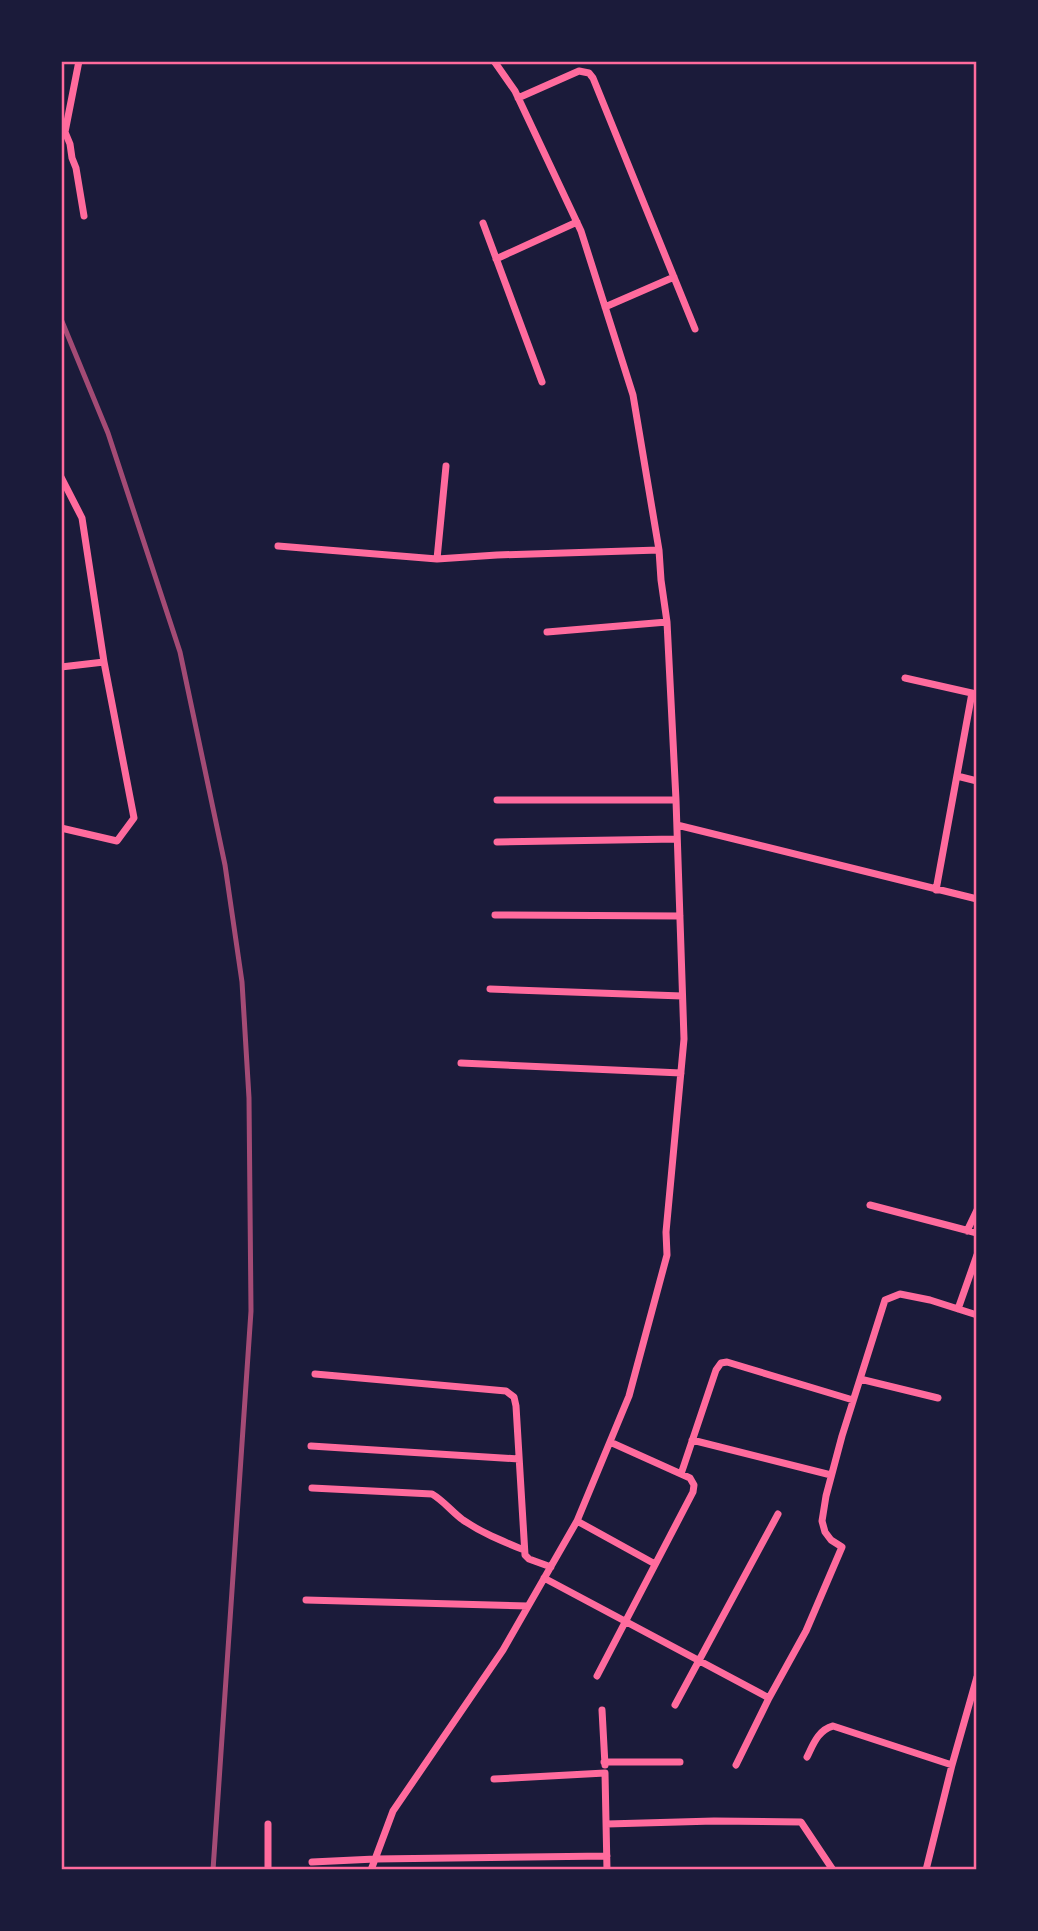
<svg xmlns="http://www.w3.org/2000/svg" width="1038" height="1931" font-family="'Golos Text',sans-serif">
	<rect width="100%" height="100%" fill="#1b1b3a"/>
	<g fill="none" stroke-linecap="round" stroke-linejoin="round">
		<path stroke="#ff6b9d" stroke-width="7" d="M79,61L65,132L70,144L72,158L76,168L84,216
			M518,98L579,71L589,73L593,78L695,329
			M483,223L542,382
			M496,259L577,222
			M605,307L674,277
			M61,477L82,518L104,662L61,667
			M278,546L437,559L497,555L659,550
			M437,559L446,466
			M547,632L667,622
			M905,678L976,694
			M957,776L977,781
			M497,800H676
			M677,825L977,899
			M61,828L117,841L134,818L104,662
			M497,842L677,839
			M936,890L972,693
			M495,915L680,916
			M490,989L682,996
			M461,1063L681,1073
			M870,1205L977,1233
			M967,1231L977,1210
			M958,1309L977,1255
			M315,1374L506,1391L514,1397L516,1406L525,1555L529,1559L551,1567
			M860,1379L938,1398
			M692,1440L831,1475
			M311,1446L519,1459
			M681,1474L716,1370L721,1363L727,1362L853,1400
			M312,1488L432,1494C444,1501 452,1512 463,1520C482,1533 502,1541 524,1550
			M577,1521L655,1564
			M544,1578L769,1698
			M306,1600L528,1606
			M597,1676L693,1492L694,1485L690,1478L610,1442
			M675,1705L778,1514
			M602,1710L605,1765
			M807,1757C813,1745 818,1730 833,1726L952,1765
			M604,1762H680
			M736,1765L769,1698L806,1631L842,1547L831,1540L825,1532L822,1521L826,1496L842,1436L885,1300L900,1294L930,1300L977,1315
			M494,1779L605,1773L607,1870
			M607,1824L714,1821L801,1822L833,1870
			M312,1862L375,1859L607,1856
			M268,1870V1824
			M371,1870L393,1811L503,1650L577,1521L629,1396L667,1255L666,1232L684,1039L676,800L667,622L661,580L659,550L633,395L581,231L515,91L494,61
			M926,1870L952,1765L977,1677"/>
		<path stroke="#a44b75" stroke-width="5" d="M61,319L108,433L180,652L225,865L242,982L249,1098L251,1311L213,1870"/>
	</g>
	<rect width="1038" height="1931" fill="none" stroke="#1b1b3a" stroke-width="126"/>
	<rect x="63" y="63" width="912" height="1805" fill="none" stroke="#ff6b9d" stroke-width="2.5"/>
</svg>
